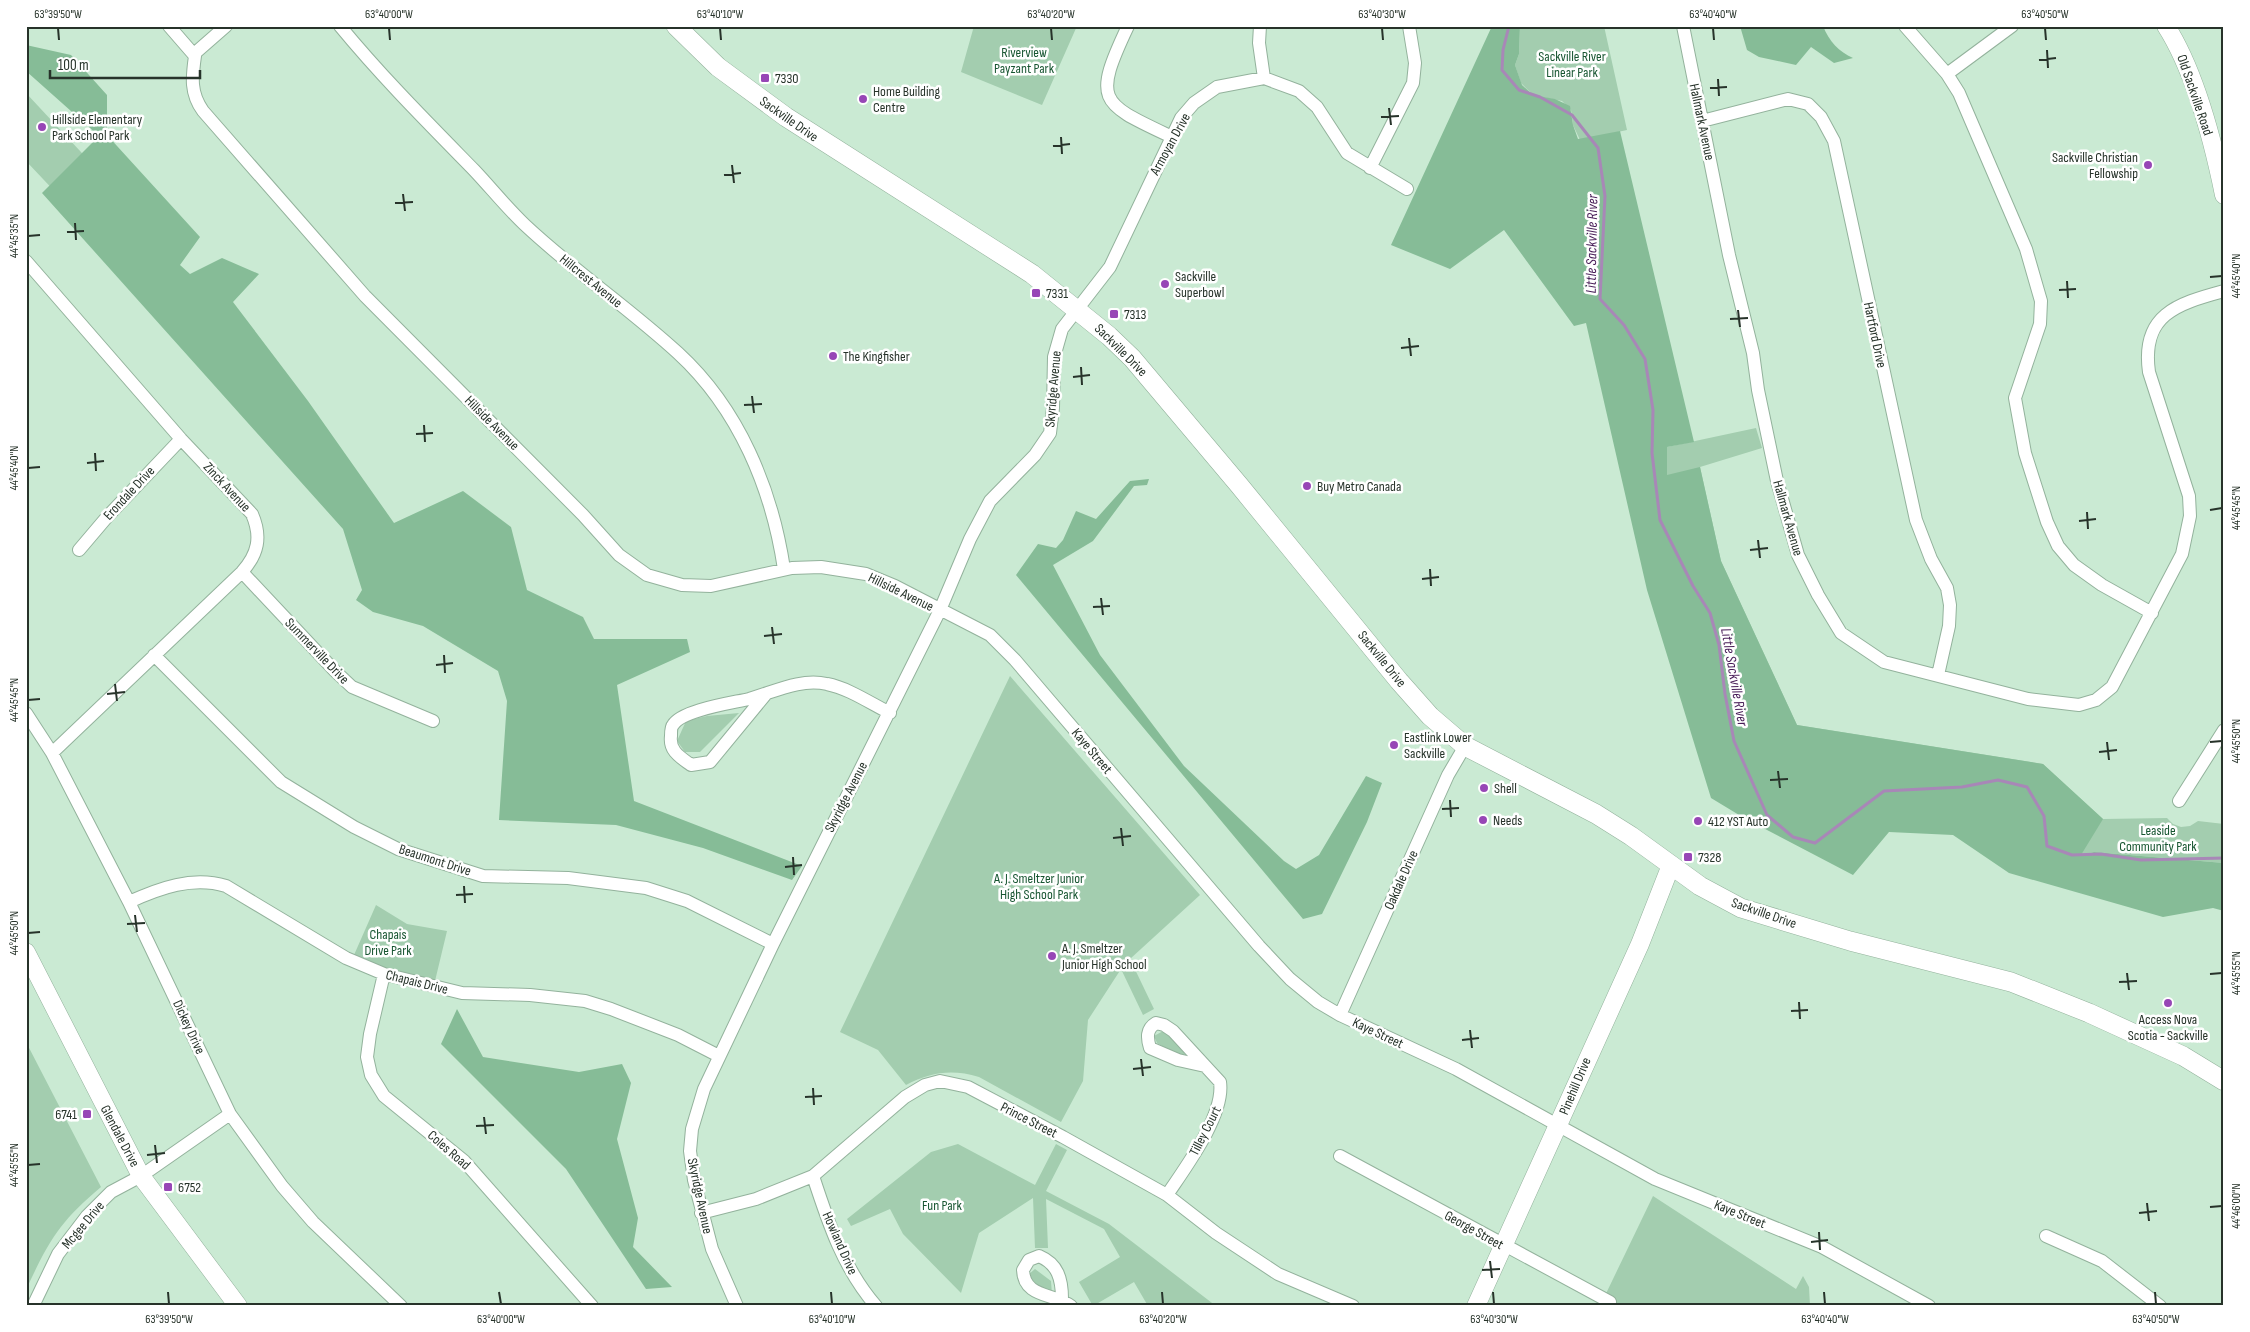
<svg xmlns="http://www.w3.org/2000/svg" width="2250" height="1332" font-family="'Sofia Sans Condensed',sans-serif">
	<rect width="100%" height="100%" fill="#caead3"/>
	<path fill="#a3cdaf" d="M974,26H1077L1042,105L961,72Z
		M1520,26H1604L1627,130L1580,140L1573,125L1571,110L1562,101L1533,95L1521,83L1515,65L1519,54Z
		M26,93L94,166L60,197L26,161Z
		M1756,428L1762,448L1700,467L1721,561L1797,725L2043,764L2103,819L2167,818L2173,824L2181,827L2190,826L2198,821L2224,824V863L2094,852L2081,855L2053,809L1840,835L1667,475V447Z
		M1010,676L1200,895L1130,959L1154,1009L1143,1015L1121,969L1088,1020L1083,1081L1061,1122L979,1077C952,1069 931,1072 906,1085L878,1050L840,1032Z
		M739,713L700,752H685L677,741L686,721L707,716Z
		M376,905L407,924L447,931L435,981L378,966L354,955Z
		M1165,1030L1184,1049L1185,1059L1157,1043L1154,1036Z
		M26,1042L101,1187C60,1221 48,1242 26,1290Z
		M958,1144L1035,1185L1056,1144L1067,1150L1046,1191L1109,1224L1216,1306H1148L1134,1282L1093,1306L1079,1282L1120,1257L1104,1229L1046,1199L1048,1248H1035L1033,1198L979,1233L961,1293L903,1234L890,1209L851,1226L847,1219L931,1152Z
		M1653,1196L1796,1289L1803,1276L1809,1287L1810,1306H1600Z
		M1035,1269L1051,1281L1052,1294L1034,1285L1029,1274Z"/>
	<path fill="#86bc97" d="M1492,26H1520L1519,54L1515,65L1522,85L1533,95L1555,99L1570,106L1573,125L1578,139L1620,131L1694,442L1667,447V475L1700,467L1721,561L1797,725L2043,764L2103,819L2081,855L2094,852L2224,863V911L2213,908L2163,917L2009,873L1953,835L1889,832L1853,875L1744,818L1711,798L1647,590L1586,323L1574,326L1504,230L1450,269L1391,245Z
		M1740,26H1823C1829,41 1839,52 1853,58L1834,63L1811,47L1796,65L1759,57L1747,50Z
		M26,45L71,55L107,95V135L200,237L180,265L190,274L222,258L259,274L233,302L308,401L394,523L463,491L511,527L527,590L583,617L594,639H687L690,652L617,685L634,801L802,866L792,880L703,848L616,825L499,820L507,701L498,671L423,626L373,612L356,600L362,590L343,529L42,193L99,136L26,71Z
		M1149,479L1147,485L1134,486L1093,541L1053,565L1100,655L1184,766L1284,861L1296,869L1319,855L1366,776L1382,783L1367,822L1322,914L1303,919L1016,575L1038,544L1056,548L1063,540L1076,511L1096,519L1130,481Z
		M457,1009L483,1057L579,1072L622,1064L631,1083L617,1139L638,1218L633,1247L672,1287L646,1289L566,1169L441,1044Z"/>
	<g fill="none" stroke-linecap="round" stroke-linejoin="round">
		<path stroke="#a887b7" stroke-width="3" d="M1509,26L1503,50L1502,70L1519,90L1540,97L1572,115L1598,148L1605,196L1600,299L1624,325L1645,359L1653,410L1652,453L1660,520L1693,586L1710,613L1719,645L1725,694L1734,741L1767,815L1793,837L1815,843L1884,791L1962,787L1998,780L2027,787L2044,816L2047,846L2072,855L2101,854L2141,860L2224,858"/>
		<g stroke="#93b29c" stroke-width="14">
			<path id="street" d="M169,26L195,56C192,77 190,93 203,111L365,296L583,515L619,555L647,575L682,585L711,586L792,568L821,567L866,574L895,586L990,635L1015,660L1259,946L1290,979L1318,1002L1340,1015L1456,1069L1655,1179L1822,1247L1929,1306
				M340,26C382,77 428,123 474,170C491,188 507,208 525,225C574,271 629,308 678,353C739,409 772,489 784,569
				M1128,26C1092,102 1100,103 1172,137
				M1260,26L1259,43L1264,78
				M1683,26L1729,255L1753,353L1758,390L1777,481L1798,555L1818,595L1841,633L1884,662L2028,699L2079,705L2096,700L2112,687L2182,554L2190,516L2189,496L2149,372C2141,315 2176,304 2224,291
				M1905,26L1947,74L1959,93L2026,249L2041,301L2040,324L2015,398L2025,453L2047,522L2058,546L2074,565L2102,585L2152,613
				M194,54L226,26
				M1947,74L2012,26
				M1702,121L1788,99L1808,104L1821,117L1834,141L1916,520L1931,559L1947,588L1950,605L1949,626L1938,675
				M1370,168L1413,83L1415,63L1409,26
				M26,261L181,439L252,514C262,537 258,554 242,572L52,753
				M79,550L107,517L181,439
				M242,572L335,671L352,687L433,721
				M154,655L281,782L354,827L398,849L483,876L568,878L646,888L687,901L773,944
				M766,694L710,762L691,765C680,757 669,751 671,736C671,732 671,727 673,725C682,710 732,703 749,699C774,692 800,678 827,684C848,688 870,703 890,713
				M26,713L52,753L129,902L230,1114L282,1186L313,1222L401,1306
				M2179,801L2224,730
				M129,902C160,888 192,876 226,886L346,958L384,974L462,993L530,995L585,1001L611,1009L678,1035L719,1056
				M384,974L370,1034L367,1057L371,1075L384,1096L464,1161L592,1306
				M1340,1015L1448,775L1465,746
				M1340,1156L1610,1302
				M813,1176C828,1222 843,1268 876,1306
				M1167,1195C1185,1168 1225,1115 1220,1082L1173,1031L1164,1025L1156,1023C1146,1029 1147,1038 1150,1048L1178,1060L1205,1066
				M701,1213L756,1199L813,1176L905,1097L925,1085L940,1081L968,1087L1063,1137L1167,1195L1216,1233L1278,1274L1353,1306
				M2046,1236L2102,1261L2160,1306
				M1062,1299C1062,1279 1058,1264 1039,1256L1029,1260L1023,1270C1024,1298 1054,1293 1071,1306
				M33,1306L58,1254L87,1216L111,1192L141,1176L230,1114
				M737,1306L712,1249L694,1180L690,1151L692,1129L704,1089L773,944L940,610L970,539L990,501L1035,455L1050,433L1053,408L1054,357L1062,329L1110,267L1181,118L1194,103L1217,87L1264,78L1299,91L1317,107L1347,153L1407,189"/>
		</g>
		<g stroke="#93b29c" stroke-width="19">
			<path id="secondary" d="M2166,26C2196,73 2213,141 2224,195
				M26,952L141,1176L238,1306
				M1476,1306L1640,944L1671,865"/>
		</g>
		<g stroke="#93b29c" stroke-width="20">
			<path id="primary" d="M676,26L718,67L786,117L1032,274L1109,336L1132,358L1239,485L1399,681L1430,716L1465,746L1596,814L1631,836L1700,886L1741,908L1850,941L2011,982L2089,1013L2183,1056L2224,1081"/>
		</g>
		<use href="#street" stroke="#fff" stroke-width="12"/>
		<use href="#secondary" stroke="#fff" stroke-width="18"/>
		<use href="#primary" stroke="#fff" stroke-width="19"/>
	</g>
	<path fill="none" stroke="#27332a" stroke-width="2" d="M58,28L59,40M389,28L390,40M720,28L721,40M1051,28L1052,40M1382,28L1383,40M1713,28L1714,40M2045,28L2046,40M2047,50L2048,68M2039,60L2056,58M1718,79L1719,96M1710,88L1727,87M1389,108L1391,125M1381,117L1399,116M1061,137L1062,154M1053,146L1070,144M732,165L734,183M724,175L741,173M403,194L405,211M395,203L413,202M75,223L76,240M67,232L84,231M28,236L40,235M2210,277L2222,276M2067,281L2068,298M2059,290L2076,289M1738,310L1740,327M1730,319L1748,318M1409,338L1411,356M1401,348L1419,346M1081,367L1082,385M1073,377L1090,375M752,396L754,413M744,405L762,404M424,425L425,442M416,434L433,433M95,453L96,471M87,463L104,461M28,468L40,467M2210,510L2222,508M2087,512L2088,529M2079,521L2096,519M1758,540L1760,558M1750,550L1768,548M1430,569L1431,586M1422,579L1439,577M1101,598L1103,615M1093,607L1110,606M772,627L774,644M764,636L782,634M444,655L445,673M436,665L453,663M115,684L117,701M107,694L125,692M28,700L40,699M2107,742L2109,760M2210,742L2222,741M2099,752L2117,750M1778,771L1780,788M1770,780L1788,779M1450,800L1451,817M1442,809L1459,808M1121,828L1123,846M1113,838L1131,836M793,857L794,875M785,867L802,865M464,886L465,903M456,895L473,894M135,915L137,932M127,924L145,923M28,933L40,932M2127,973L2129,990M2210,974L2222,973M2119,982L2137,981M1799,1002L1800,1019M1791,1011L1808,1010M1470,1030L1472,1048M1462,1040L1479,1038M1141,1059L1143,1076M1133,1069L1151,1067M813,1088L814,1105M805,1097L822,1096M484,1117L486,1134M476,1126L494,1125M155,1145L157,1163M147,1155L165,1153M28,1165L40,1164M2147,1203L2149,1221M2210,1207L2222,1206M2139,1213L2157,1211M1819,1232L1820,1250M1811,1242L1828,1240M1490,1261L1492,1278M1482,1270L1500,1269M168,1292L169,1304M499,1292L501,1304M831,1292L832,1304M1162,1292L1163,1304M1493,1292L1494,1304M1824,1292L1825,1304M2155,1292L2156,1304"/>
	<g fill="#9746b6" stroke="#fff" stroke-width="2">
		<rect x="760" y="73" width="10" height="10" rx="2.5"/>
		<circle cx="863" cy="99" r="5"/>
		<circle cx="42" cy="127" r="5"/>
		<circle cx="2148" cy="165" r="5"/>
		<circle cx="1165" cy="284" r="5"/>
		<rect x="1031" y="288" width="10" height="10" rx="2.5"/>
		<rect x="1109" y="309" width="10" height="10" rx="2.5"/>
		<circle cx="833" cy="356" r="5"/>
		<circle cx="1307" cy="486" r="5"/>
		<circle cx="1394" cy="745" r="5"/>
		<circle cx="1484" cy="788" r="5"/>
		<circle cx="1483" cy="820" r="5"/>
		<circle cx="1698" cy="821" r="5"/>
		<rect x="1683" y="852" width="10" height="10" rx="2.5"/>
		<circle cx="1052" cy="956" r="5"/>
		<circle cx="2168" cy="1003" r="5"/>
		<rect x="82" y="1109" width="10" height="10" rx="2.5"/>
		<rect x="163" y="1182" width="10" height="10" rx="2.5"/>
	</g>
	<g text-anchor="middle" dominant-baseline="central" stroke-width="5" stroke-linejoin="round" paint-order="stroke">
		<g font-size="14" fill="#175531" stroke="#fff">
			<text x="1024" y="52">Riverview<tspan x="1024" dy="16">Payzant Park</tspan></text>
			<text x="1572" y="56">Sackville River<tspan x="1572" dy="16">Linear Park</tspan></text>
			<text x="2158" y="830">Leaside<tspan x="2158" dy="16">Community Park</tspan></text>
			<text x="1039" y="878">A. J. Smeltzer Junior<tspan x="1039" dy="16">High School Park</tspan></text>
			<text x="388" y="934">Chapais<tspan x="388" dy="16">Drive Park</tspan></text>
			<text x="942" y="1205">Fun Park</text>
		</g>
		<g font-size="14" fill="#27332a" stroke="#fff" text-anchor="start">
			<text x="775" y="78">7330</text>
			<text x="873" y="91">Home Building<tspan x="873" dy="16">Centre</tspan></text>
			<text x="52" y="119">Hillside Elementary<tspan x="52" dy="16">Park School Park</tspan></text>
			<text x="2138" y="157" text-anchor="end">Sackville Christian<tspan x="2138" dy="16">Fellowship</tspan></text>
			<text x="1175" y="276">Sackville<tspan x="1175" dy="16">Superbowl</tspan></text>
			<text x="1046" y="293">7331</text>
			<text x="1124" y="314">7313</text>
			<text x="843" y="356">The Kingfisher</text>
			<text x="1317" y="486">Buy Metro Canada</text>
			<text x="1404" y="737">Eastlink Lower<tspan x="1404" dy="16">Sackville</tspan></text>
			<text x="1494" y="788">Shell</text>
			<text x="1493" y="820">Needs</text>
			<text x="1708" y="821">412 YST Auto</text>
			<text x="1698" y="857">7328</text>
			<text x="1062" y="948">A. J. Smeltzer<tspan x="1062" dy="16">Junior High School</tspan></text>
			<text x="2168" y="1019" text-anchor="middle">Access Nova<tspan x="2168" dy="16">Scotia - Sackville</tspan></text>
			<text x="77" y="1114" text-anchor="end">6741</text>
			<text x="178" y="1187">6752</text>
		</g>
		<g font-size="14" fill="#27332a" stroke="#fff">
			<text transform="translate(2195 95) rotate(71)">Old Sackville Road</text>
			<text transform="translate(789 119) rotate(35)">Sackville Drive</text>
			<text transform="translate(1702 122) rotate(78)">Hallmark Avenue</text>
			<text transform="translate(1170 144) rotate(-61)">Armoyan Drive</text>
			<text transform="translate(591 281) rotate(39)">Hillcrest Avenue</text>
			<text transform="translate(1875 335) rotate(78)">Hartford Drive</text>
			<text transform="translate(1121 350) rotate(45)">Sackville Drive</text>
			<text transform="translate(1053 389) rotate(-85)">Skyridge Avenue</text>
			<text transform="translate(492 423) rotate(45)">Hillside Avenue</text>
			<text transform="translate(227 487) rotate(47)">Zinck Avenue</text>
			<text transform="translate(129 493) rotate(-47)">Erondale Drive</text>
			<text transform="translate(1788 518) rotate(74)">Hallmark Avenue</text>
			<text transform="translate(901 592) rotate(26)">Hillside Avenue</text>
			<text transform="translate(317 651) rotate(46)">Summerville Drive</text>
			<text transform="translate(1382 659) rotate(51)">Sackville Drive</text>
			<text transform="translate(1092 751) rotate(50)">Kaye Street</text>
			<text transform="translate(846 797) rotate(-63)">Skyridge Avenue</text>
			<text transform="translate(435 860) rotate(18)">Beaumont Drive</text>
			<text transform="translate(1401 880) rotate(-66)">Oakdale Drive</text>
			<text transform="translate(1764 913) rotate(19)">Sackville Drive</text>
			<text transform="translate(417 982) rotate(14)">Chapais Drive</text>
			<text transform="translate(189 1027) rotate(65)">Dickey Drive</text>
			<text transform="translate(1378 1033) rotate(25)">Kaye Street</text>
			<text transform="translate(1575 1086) rotate(-67)">Pinehill Drive</text>
			<text transform="translate(1029 1120) rotate(27)">Prince Street</text>
			<text transform="translate(1205 1131) rotate(-63)">Tilley Court</text>
			<text transform="translate(120 1136) rotate(62)">Glendale Drive</text>
			<text transform="translate(449 1150) rotate(41)">Coles Road</text>
			<text transform="translate(700 1196) rotate(78)">Skyridge Avenue</text>
			<text transform="translate(1740 1214) rotate(22)">Kaye Street</text>
			<text transform="translate(83 1225) rotate(-50)">Mcgee Drive</text>
			<text transform="translate(1474 1230) rotate(29)">George Street</text>
			<text transform="translate(840 1243) rotate(66)">Howland Drive</text>
		</g>
		<g font-size="15" font-style="italic" fill="#471c57" stroke="#fff">
			<text transform="translate(1592 244) rotate(-89)">Little Sackville River</text>
			<text transform="translate(1734 677) rotate(80)">Little Sackville River</text>
		</g>
	</g>
	<rect width="2250" height="1332" fill="none" stroke="#ffffff" stroke-width="55"/>
	<path d="M50 70v8h150v-8" fill="none" stroke="#27332a" stroke-width="2.5"/>
	<text x="58" y="70" font-size="15" fill="#27332a" stroke="#ffffff" stroke-width="4" paint-order="stroke">100 m</text>
	<rect x="28" y="28" width="2194" height="1276" fill="none" stroke="#27332a" stroke-width="2"/>
	<g font-size="12" text-anchor="middle" fill="#27332a">
		<text x="58" y="18">63°39'50"W</text>
		<text x="389" y="18">63°40'00"W</text>
		<text x="720" y="18">63°40'10"W</text>
		<text x="1051" y="18">63°40'20"W</text>
		<text x="1382" y="18">63°40'30"W</text>
		<text x="1713" y="18">63°40'40"W</text>
		<text x="2045" y="18">63°40'50"W</text>
		<text transform="translate(14 236) rotate(-90)" y="4">44°45'35"N</text>
		<text transform="translate(2236 276) rotate(-90)" y="4">44°45'40"N</text>
		<text transform="translate(14 468) rotate(-90)" y="4">44°45'40"N</text>
		<text transform="translate(2236 508) rotate(-90)" y="4">44°45'45"N</text>
		<text transform="translate(14 700) rotate(-90)" y="4">44°45'45"N</text>
		<text transform="translate(2236 741) rotate(-90)" y="4">44°45'50"N</text>
		<text transform="translate(14 933) rotate(-90)" y="4">44°45'50"N</text>
		<text transform="translate(2236 973) rotate(-90)" y="4">44°45'55"N</text>
		<text transform="translate(14 1165) rotate(-90)" y="4">44°45'55"N</text>
		<text transform="translate(2236 1206) rotate(-90)" y="4">44°46'00"N</text>
		<text x="169" y="1323">63°39'50"W</text>
		<text x="501" y="1323">63°40'00"W</text>
		<text x="832" y="1323">63°40'10"W</text>
		<text x="1163" y="1323">63°40'20"W</text>
		<text x="1494" y="1323">63°40'30"W</text>
		<text x="1825" y="1323">63°40'40"W</text>
		<text x="2156" y="1323">63°40'50"W</text>
	</g>
</svg>
